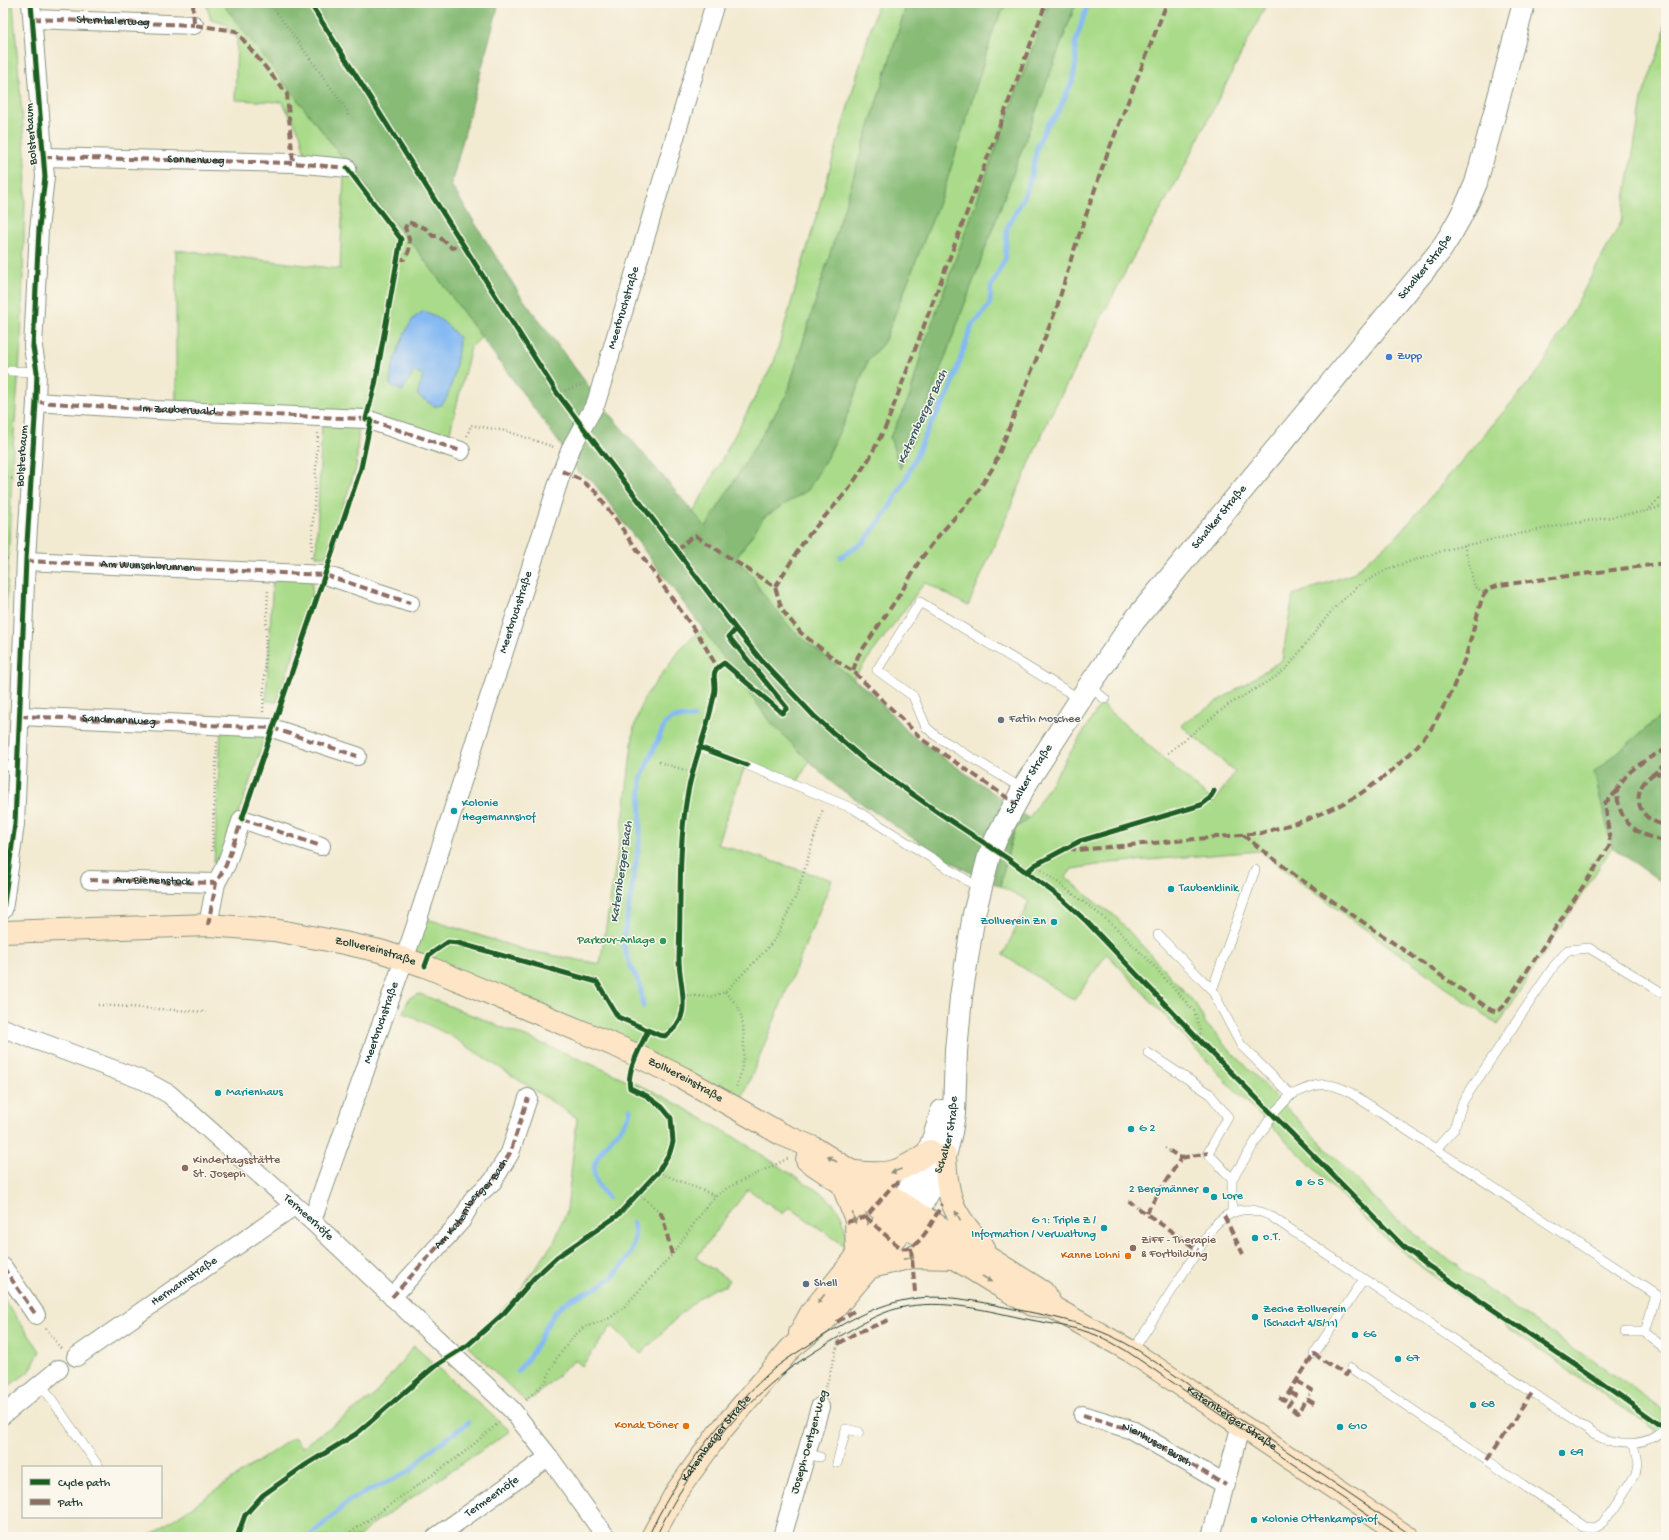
<svg xmlns="http://www.w3.org/2000/svg" width="1669" height="1540" font-family="'Gochi Hand',sans-serif">
	<rect width="100%" height="100%" fill="#fbf7ec"/>
	<filter id="ink" filterUnits="userSpaceOnUse"><feTurbulence type="fractalNoise" baseFrequency=".025" numOctaves="2"/><feDisplacementMap in="SourceGraphic" scale="8" xChannelSelector="R" yChannelSelector="G"/><feConvolveMatrix kernelMatrix="1 2 1 2 8 2 1 2 1" color-interpolation-filters="sRGB"/></filter>
	<filter id="wash" filterUnits="userSpaceOnUse"><feTurbulence type="fractalNoise" baseFrequency=".012" numOctaves="4" result="noise"/><feDisplacementMap in="SourceGraphic" scale="16" xChannelSelector="R" yChannelSelector="G"/><feGaussianBlur stdDeviation="0.9" result="paint"/><feColorMatrix in="noise" values="0 0 0 0 0 0 0 0 0 0 0 0 0 0 0 0 0 1.4 0 .05"/><feComposite in="paint" operator="in"/></filter>
	<g filter="url(#wash)">
		<rect width="100%" height="100%" fill="#f3ead2"/>
		<path fill="#aadb8a" stroke="#648c5f" d="M3,3H13L26,165L21,343L13,448L3,685Z
			M206,3H222L393,222L415,247L482,337L471,347L446,448L359,424L356,468L326,556H316L322,421L176,411V250L340,269L344,173L310,159L305,154L300,133L282,102L235,100L237,36L228,32V25L211,20Z
			M878,3H907L787,394L706,527L693,513L774,362Z
			M1007,3H1049L922,351L910,396L890,437L900,468L920,425L1076,3H1267L1178,179L1132,259L1049,418L968,606L925,582L853,679C835,665 808,648 793,631C772,608 756,582 736,559L764,517L808,490L846,418L868,360L884,342L945,187L995,25Z
			M1666,18V712L1594,772L1612,847L1498,1025L1333,906L1260,851L1110,863L1072,869L1066,877L1097,904L1114,915L1195,1003L1206,1024L1234,1054L1393,1217L1438,1252L1526,1316L1656,1404L1666,1413V1438L1424,1269L1375,1229L1226,1081L1107,954L1074,1000L1003,955L1029,901L1000,886L1011,841L1016,828L1029,818L1101,704L1214,802L1235,772L1181,725L1282,660L1293,595L1352,574L1399,534L1542,367L1621,222L1643,95L1663,39Z
			M273,575L312,578V600L277,702L266,701Z
			M703,629L770,722L809,761L797,783L746,763L717,844L832,880L739,1106L405,958L421,917L525,950L600,964L624,813L634,727L644,698L684,645Z
			M221,730L264,732V741L221,864L214,863Z
			M420,994L575,1057L663,1096L731,1135L824,1195C841,1209 848,1224 845,1246L789,1207L783,1214L748,1189L696,1258L729,1280L725,1286C703,1285 658,1338 641,1354L611,1325L609,1330L582,1366L575,1360L527,1403L466,1344L516,1296L555,1240L567,1210L577,1118L451,1036L403,1012L409,998Z
			M3,1298L40,1351L30,1371L3,1390Z
			M414,1346L510,1431L370,1526L359,1537H154L152,1534L294,1437L302,1447L373,1397Z"/>
		<path fill="#87bb76" stroke="#537c55" d="M222,3H499L451,185L520,295L611,416L706,527L787,394L907,3H1007L995,25L945,187L884,342L868,360L846,418L829,454L808,490L764,517L736,559L753,577L759,589L794,632L874,695L910,734L1029,818L1016,828L1011,841L1000,886L967,871L913,838L836,786L809,761L770,722L703,629L591,479L580,474L558,441L415,247L393,222Z
			M1049,3H1076L920,425L900,469L890,437L910,396L922,351Z
			M1666,712V885L1612,847L1594,772Z"/>
		<path fill="#84b9f3" stroke="#527b94" d="M424,311C438,316 450,327 459,338C459,352 452,394 443,403C440,406 437,406 434,406L417,395L423,377L420,373L414,372L402,391L390,385C389,369 404,330 414,318C417,315 421,313 424,311Z"/>
		<g fill="none" stroke-linecap="round" stroke-linejoin="round">
			<path stroke="#84b9f3" stroke-width="5" d="M841,557L864,542L886,513L906,479L927,431L949,393L972,325L981,316L990,303L991,287L1005,259L1007,228L1025,195L1032,173L1037,147L1047,125L1057,114L1073,80L1076,62L1075,44L1088,3
				M643,1006L640,985L630,965L623,943L640,839L641,778L665,724L673,718L694,717
				M608,1198C605,1193 599,1188 597,1183C582,1151 629,1133 630,1109
				M518,1371C523,1364 529,1358 533,1351C541,1338 547,1321 558,1309C567,1299 580,1296 592,1290C616,1279 641,1251 633,1223
				M309,1537L350,1500L410,1471L428,1452L468,1423"/>
		</g>
	</g>
	<g filter="url(#ink)">
		<g fill="none" stroke-linecap="round" stroke-linejoin="round">
			<g stroke="#899483" stroke-width="10">
				<path id="service" d="M10,371L37,372
					M1089,686L1105,699
					M747,765L854,809L979,888
					M3,766H16
					M1023,789L936,736L926,727L913,696L877,670L920,602L1080,699
					M1158,935L1212,990L1241,1045L1291,1095L1273,1114L1232,1179V1212
					M1212,990L1255,870
					M1148,1053L1209,1093L1228,1117L1208,1153L1232,1179
					M1291,1095C1315,1084 1326,1079 1351,1093L1656,1295L1645,1332
					M1436,1149L1454,1129L1463,1101L1554,966L1568,950L1589,948L1666,995
					M1625,1332H1645L1666,1348
					M1132,1352L1213,1227C1230,1209 1246,1205 1269,1215L1595,1435C1618,1446 1648,1449 1666,1427
					M1314,1354L1364,1279
					M1351,1368L1585,1527L1595,1528L1603,1523L1634,1475L1636,1464L1632,1444
					M41,1384L99,1467
					M806,1454L820,1457
					M837,1463L846,1429L859,1432"/>
			</g>
			<g stroke="#899483" stroke-width="20">
				<g id="minor">
					<path id="s1" d="M33,19L194,25"/>
					<path id="s2" d="M44,157L293,163L347,168"/>
					<path id="s3" d="M36,402L156,410L366,419L461,451"/>
					<path id="s4" d="M26,561L325,575L410,603"/>
					<path id="s5" d="M20,716L272,728L357,756"/>
					<path d="M90,880L216,883"/>
					<path d="M3,910L15,824L26,559L36,402L37,372L33,347L39,229L45,177L31,3"/>
					<path d="M208,925L216,883L226,865L242,819L321,846"/>
					<path id="s6" d="M3,1028L145,1081L169,1094L312,1221L512,1410L549,1457L606,1537"/>
					<path id="s7" d="M312,1221L413,934L562,471L572,446L596,403L715,3"/>
					<path d="M3,1267L36,1315"/>
					<path id="s8" d="M392,1297L461,1221L474,1198L493,1181L510,1153L528,1098"/>
					<path id="s9" d="M76,1357L294,1206"/>
					<path d="M3,1415L59,1369"/>
					<path d="M1083,1415L1132,1430L1226,1485"/>
					<path id="s10" d="M436,1537L549,1457"/>
					<path d="M782,1537L820,1407"/>
					<path d="M1211,1537L1241,1424"/>
				</g>
			</g>
			<g stroke="#899483" stroke-width="24">
				<g id="tertiary">
					<path d="M901,1201C921,1174 933,1144 942,1111"/>
					<path id="s11" d="M917,1212L937,1178L945,1156L951,1132L954,1114L956,1051L961,997L974,914L989,856L997,837L1027,782L1089,686L1134,621L1440,251C1455,229 1466,208 1476,183L1524,3"/>
				</g>
			</g>
			<g stroke="#899483" stroke-width="24">
				<g id="secondary">
					<path id="s12" d="M3,932L208,925L274,930L344,943L380,951L425,966L621,1048L683,1078L781,1134L814,1148L1043,1292L1052,1307"/>
					<path d="M945,1156C947,1200 953,1214 983,1246"/>
					<path id="s13" d="M807,1160L954,1258L993,1282L1033,1305L1052,1307L1132,1352L1407,1537"/>
					<path d="M855,1172C892,1176 900,1172 930,1151"/>
					<path d="M842,1183L856,1220L857,1255"/>
					<path d="M871,1267L912,1257L954,1258"/>
					<path d="M800,1333L811,1313L900,1203"/>
					<path id="s14" d="M652,1537L677,1491L718,1434L791,1348L823,1322L915,1214"/>
				</g>
			</g>
			<path stroke="#899483" stroke-width="2.5" stroke-dasharray="1 3" stroke-linecap="butt" d="M270,3L347,110L348,118
				M557,393L584,384
				M467,436L471,425L506,431L554,447
				M3,478L15,479
				M1647,511L1661,497L1666,488
				M1464,545L1475,587L1485,593
				M3,558L9,559
				M311,558L318,433
				M263,712L268,589
				M699,747L736,761
				M1168,753L1228,705L1277,676L1288,667L1333,609L1358,586L1390,568L1448,549L1552,527L1647,511L1666,505
				M659,762L691,772
				M212,851L217,742
				M1035,865L1111,923L1149,961L1194,1011L1200,1029V1041
				M725,992C729,997 735,1002 738,1007C747,1024 745,1070 736,1087
				M683,995L710,997L725,992L766,950L777,936L798,891L823,809
				M98,1005L206,1012
				M1165,1148L1170,1151
				M658,1172L716,1196
				M638,1193L660,1212
				M1133,1204L1138,1208
				M46,1328L62,1350
				M825,1391L840,1336L839,1332
				M1307,1399L1310,1394
				M526,1400L546,1381L556,1359L574,1336L583,1328L610,1318L623,1308L672,1255L707,1205L716,1196L727,1188L789,1158
				M344,1537L462,1454L501,1421"/>
			<use href="#service" stroke="#fff" stroke-width="9"/>
			<use href="#minor" stroke="#fff" stroke-width="18"/>
			<use href="#tertiary" stroke="#fff" stroke-width="22"/>
			<use href="#secondary" stroke="#fde5c5" stroke-width="22"/>
			<path stroke="#1f3d34" stroke-width="1" d="M648,1537C676,1476 719,1420 768,1374C783,1360 805,1348 823,1336C850,1319 879,1304 911,1299C947,1293 984,1303 1019,1310C1065,1319 1098,1326 1139,1351L1414,1537
				M656,1537C682,1479 730,1417 779,1377C797,1362 817,1350 837,1338C857,1326 876,1314 899,1308C943,1298 988,1311 1031,1320C1052,1324 1075,1327 1096,1335C1106,1339 1116,1345 1125,1350L1400,1537"/>
			<g stroke="#8d6e63" stroke-width="4" stroke-dasharray="8 4" stroke-linecap="butt">
				<path d="M193,3L194,25L236,31L287,94L293,163"/>
				<path d="M33,19L194,25"/>
				<path d="M44,157L293,163L347,168L349,170"/>
				<path d="M397,259H404C413,248 410,240 405,228L408,222L425,228L433,236H438L452,248L464,246"/>
				<path d="M36,402L156,410L366,419L461,451"/>
				<path d="M562,471L579,479L596,492L701,639L717,667"/>
				<path d="M677,551L692,536H696L775,587L782,610L801,633L841,664L853,671L923,740L1015,803"/>
				<path d="M26,561L325,575L410,603"/>
				<path d="M775,587L806,538L848,490L869,459L886,426L1046,3"/>
				<path d="M853,671L858,656L902,591L920,560L940,534L976,494L994,466L1057,307L1072,256L1106,157L1167,3"/>
				<path d="M20,716L272,728L357,756"/>
				<path d="M1666,749C1647,759 1625,770 1617,791C1618,823 1637,836 1666,841"/>
				<path d="M1666,763L1655,773L1666,775"/>
				<path d="M1655,773C1628,789 1636,821 1666,825"/>
				<path d="M242,819L321,846"/>
				<path d="M1243,835L1296,876L1491,1010L1497,1012L1503,1007L1609,847L1610,843L1605,803L1617,791"/>
				<path d="M1068,848L1077,850L1261,833L1306,820L1340,805L1357,796L1388,774L1413,751L1431,729L1450,695L1466,656L1482,598L1488,589L1500,585L1666,563"/>
				<path id="s15" d="M90,880L216,883"/>
				<path d="M208,925L216,883L226,865L243,817"/>
				<path d="M1181,1158L1208,1153"/>
				<path d="M1129,1201L1133,1204"/>
				<path d="M1138,1208L1198,1250"/>
				<path d="M660,1212L663,1218L672,1255"/>
				<path d="M1146,1213L1181,1158L1170,1151"/>
				<path d="M1224,1216L1243,1254"/>
				<path d="M866,1217C873,1223 896,1246 902,1248C919,1253 935,1216 942,1204"/>
				<path d="M847,1222L866,1217L893,1185L902,1180"/>
				<path d="M911,1248L915,1292"/>
				<path d="M3,1267L36,1315"/>
				<path d="M392,1297L461,1221L474,1198L493,1181L510,1153L528,1098"/>
				<path d="M837,1322L857,1309"/>
				<path d="M838,1344L856,1333L889,1320"/>
				<path d="M1297,1381L1312,1390L1310,1394"/>
				<path d="M1290,1392L1295,1395L1288,1406L1298,1413L1307,1399L1315,1404"/>
				<path d="M1279,1398L1284,1400L1314,1354L1346,1375L1351,1368"/>
				<path id="s16" d="M1083,1415L1132,1430L1226,1485"/>
				<path d="M1487,1460L1532,1393"/>
			</g>
			<g stroke="#fbf7ec" stroke-width="8">
				<path id="cycleway" d="M310,3L557,393L736,629L762,661L815,717L863,759L939,813L1007,858L1061,898L1087,922L1200,1041L1403,1246L1427,1265L1593,1377L1666,1429
					M347,168L401,239L375,385L366,419
					M699,747L747,765
					M242,819L361,468L371,420
					M1027,872L1035,865L1080,841L1201,805L1210,798L1214,791
					M3,910L15,824L26,559L36,402L37,372L33,347L39,229L45,177L31,3
					M425,966L429,955L448,942L458,943L597,982L618,1017L659,1035L665,1036C696,1016 678,987 679,957C681,904 678,849 687,797C692,766 704,739 711,709C712,702 715,695 715,688C715,675 710,672 724,663L782,713L787,708L729,637L736,629
					M237,1537L245,1515L263,1495L304,1466L356,1434L435,1366L468,1345L504,1313L534,1278L557,1257L617,1216L658,1172L670,1152L673,1142L671,1118L662,1107L647,1096L630,1088C626,1071 641,1047 648,1030"/>
			</g>
			<use href="#cycleway" stroke="#1b5e20" stroke-width="5"/>
		</g>
		<defs><path id="oneway-solid" d="M-6-.8H1V-3.2L6.5 0L1 3.2V.8H-6Z"/></defs>
		<g fill="#8e917c">
			<use href="#oneway-solid" transform="translate(832 1159) rotate(-149)"/>
			<use href="#oneway-solid" transform="translate(896 1171) rotate(161)"/>
			<use href="#oneway-solid" transform="translate(958 1216) rotate(-120)"/>
			<use href="#oneway-solid" transform="translate(854 1218) rotate(74)"/>
			<use href="#oneway-solid" transform="translate(909 1258) rotate(-11)"/>
			<use href="#oneway-solid" transform="translate(987 1279) rotate(31)"/>
			<use href="#oneway-solid" transform="translate(821 1299) rotate(128)"/>
		</g>
	</g>
	<circle fill="#3f7fe0" stroke="#fbf7ec" stroke-width="1.5" cx="1389" cy="357" r="4"/>
	<circle fill="#6b7280" stroke="#fbf7ec" stroke-width="1.5" cx="1001" cy="720" r="4"/>
	<g fill="#0f9aa8" stroke="#fbf7ec" stroke-width="1.5">
		<circle cx="454" cy="811" r="4"/>
		<circle cx="1171" cy="889" r="4"/>
		<circle cx="1054" cy="922" r="4"/>
		<circle cx="218" cy="1093" r="4"/>
		<circle cx="1131" cy="1129" r="4"/>
		<circle cx="1299" cy="1183" r="4"/>
		<circle cx="1206" cy="1190" r="4"/>
		<circle cx="1214" cy="1197" r="4"/>
		<circle cx="1104" cy="1228" r="4"/>
		<circle cx="1255" cy="1238" r="4"/>
		<circle cx="1255" cy="1317" r="4"/>
		<circle cx="1355" cy="1335" r="4"/>
		<circle cx="1398" cy="1359" r="4"/>
		<circle cx="1473" cy="1405" r="4"/>
		<circle cx="1340" cy="1427" r="4"/>
		<circle cx="1562" cy="1453" r="4"/>
		<circle cx="1254" cy="1520" r="4"/>
	</g>
	<circle fill="#2e9e5b" stroke="#fbf7ec" stroke-width="1.5" cx="663" cy="941" r="4"/>
	<g fill="#8d6e63" stroke="#fbf7ec" stroke-width="1.5">
		<circle cx="185" cy="1168" r="4"/>
		<circle cx="1133" cy="1248" r="4"/>
	</g>
	<g fill="#e8710a" stroke="#fbf7ec" stroke-width="1.5">
		<circle cx="1128" cy="1256" r="4"/>
		<circle cx="686" cy="1426" r="4"/>
	</g>
	<circle fill="#5c6f8a" stroke="#fbf7ec" stroke-width="1.5" cx="806" cy="1284" r="4"/>
	<g text-anchor="middle" dominant-baseline="central" stroke-width="3" stroke-linejoin="round" paint-order="stroke">
		<g font-size="12" fill="#1f3d34" stroke="#fbf7ec">
			<text stroke="none"><textPath href="#s1" startOffset="80">Sterntalerweg</textPath></text>
			<text transform="translate(32 134) rotate(-94)">Bolsterbaum</text>
			<text stroke="none"><textPath href="#s2" startOffset="152">Sonnenweg</textPath></text>
			<text stroke="none"><textPath href="#s11" startOffset="1102">Schalker Straße</textPath></text>
			<text stroke="none"><textPath href="#s7" startOffset="966">Meerbruchstraße</textPath></text>
			<text stroke="none"><textPath href="#s3" startOffset="142">Im Zauberwald</textPath></text>
			<text transform="translate(23 456) rotate(-86)">Bolsterbaum</text>
			<text stroke="none"><textPath href="#s11" startOffset="778">Schalker Straße</textPath></text>
			<text stroke="none"><textPath href="#s4" startOffset="122">Am Wunschbrunnen</textPath></text>
			<text stroke="none"><textPath href="#s7" startOffset="642">Meerbruchstraße</textPath></text>
			<text stroke="none"><textPath href="#s5" startOffset="99">Sandmannweg</textPath></text>
			<text stroke="none"><textPath href="#s11" startOffset="454">Schalker Straße</textPath></text>
			<text stroke="none"><textPath href="#s15" startOffset="63">Am Bienenstock</textPath></text>
			<text stroke="none"><textPath href="#s12" startOffset="375">Zollvereinstraße</textPath></text>
			<text stroke="none"><textPath href="#s7" startOffset="210">Meerbruchstraße</textPath></text>
			<text stroke="none"><textPath href="#s12" startOffset="711">Zollvereinstraße</textPath></text>
			<text stroke="none"><textPath href="#s11" startOffset="84">Schalker Straße</textPath></text>
			<text stroke="none"><textPath href="#s8" startOffset="123">Am Katernberger Bach</textPath></text>
			<text stroke="none"><textPath href="#s6" startOffset="365">Termeerhöfe</textPath></text>
			<text stroke="none"><textPath href="#s9" startOffset="132">Hermannstraße</textPath></text>
			<text stroke="none"><textPath href="#s13" startOffset="499">Katernberger Straße</textPath></text>
			<text stroke="none"><textPath href="#s14" startOffset="118">Katernberger Straße</textPath></text>
			<text transform="translate(810 1442) rotate(-74)">Joseph-Oertgen-Weg</text>
			<text stroke="none"><textPath href="#s16" startOffset="80">Nienhuser Busch</textPath></text>
			<text stroke="none"><textPath href="#s10" startOffset="69">Termeerhöfe</textPath></text>
		</g>
		<g font-size="12" fill="#366cbe" stroke="#fbf7ec" text-anchor="start">
			<text x="1397" y="357">Zupp</text>
		</g>
		<g font-size="12" fill="#5b616d" stroke="#fbf7ec" text-anchor="start">
			<text x="1009" y="720">Fatih Moschee</text>
		</g>
		<g font-size="12" fill="#0d838f" stroke="#fbf7ec" text-anchor="start">
			<text x="462" y="804">Kolonie<tspan x="462" dy="14">Hegemannshof</tspan></text>
			<text x="1179" y="889">Taubenklinik</text>
			<text x="1046" y="922" text-anchor="end">Zollverein Zn</text>
			<text x="226" y="1093">Marienhaus</text>
			<text x="1139" y="1129">G 2</text>
			<text x="1307" y="1183">G 5</text>
			<text x="1198" y="1190" text-anchor="end">2 Bergmänner</text>
			<text x="1222" y="1197">Lore</text>
			<text x="1096" y="1221" text-anchor="end">G 1: Triple Z /<tspan x="1096" dy="14">Information / Verwaltung</tspan></text>
			<text x="1263" y="1238">o.T.</text>
			<text x="1263" y="1310">Zeche Zollverein<tspan x="1263" dy="14">(Schacht 4/5/11)</tspan></text>
			<text x="1363" y="1335">G6</text>
			<text x="1406" y="1359">G7</text>
			<text x="1481" y="1405">G8</text>
			<text x="1348" y="1427">G10</text>
			<text x="1570" y="1453">G9</text>
			<text x="1262" y="1520">Kolonie Ottenkampshof</text>
		</g>
		<g font-size="12" fill="#27864d" stroke="#fbf7ec" text-anchor="end">
			<text x="655" y="941">Parkour-Anlage</text>
		</g>
		<g font-size="12" fill="#785e54" stroke="#fbf7ec" text-anchor="start">
			<text x="193" y="1161">Kindertagsstätte<tspan x="193" dy="14">St. Joseph</tspan></text>
			<text x="1141" y="1241">ZiFF - Therapie<tspan x="1141" dy="14">&amp; Fortbildung</tspan></text>
		</g>
		<g font-size="12" fill="#c56008" stroke="#fbf7ec" text-anchor="end">
			<text x="1120" y="1256">Kanne Lohni</text>
			<text x="678" y="1426">Konak Döner</text>
		</g>
		<g font-size="12" fill="#4e5e75" stroke="#fbf7ec" text-anchor="start">
			<text x="814" y="1284">Shell</text>
		</g>
		<g font-size="13" font-style="italic" fill="#385c64" stroke="#fbf7ec">
			<text transform="translate(923 417) rotate(-65)">Katernberger Bach</text>
			<text transform="translate(622 872) rotate(-82)">Katernberger Bach</text>
		</g>
	</g>
	<rect width="1669" height="1540" fill="none" stroke="#fbf7ec" stroke-width="16"/>
	<rect x="22" y="1466" width="140" height="52" fill="#fbf7ec" stroke="#a3ada2"/>
	<rect x="30" y="1479" width="20" height="6" fill="#1b5e20" stroke="#a3ada2"/>
	<text x="58" y="1486" font-size="12" fill="#1f3d34">Cycle path</text>
	<rect x="30" y="1499" width="20" height="6" fill="#8d6e63" stroke="#a3ada2"/>
	<text x="58" y="1506" font-size="12" fill="#1f3d34">Path</text>
</svg>
